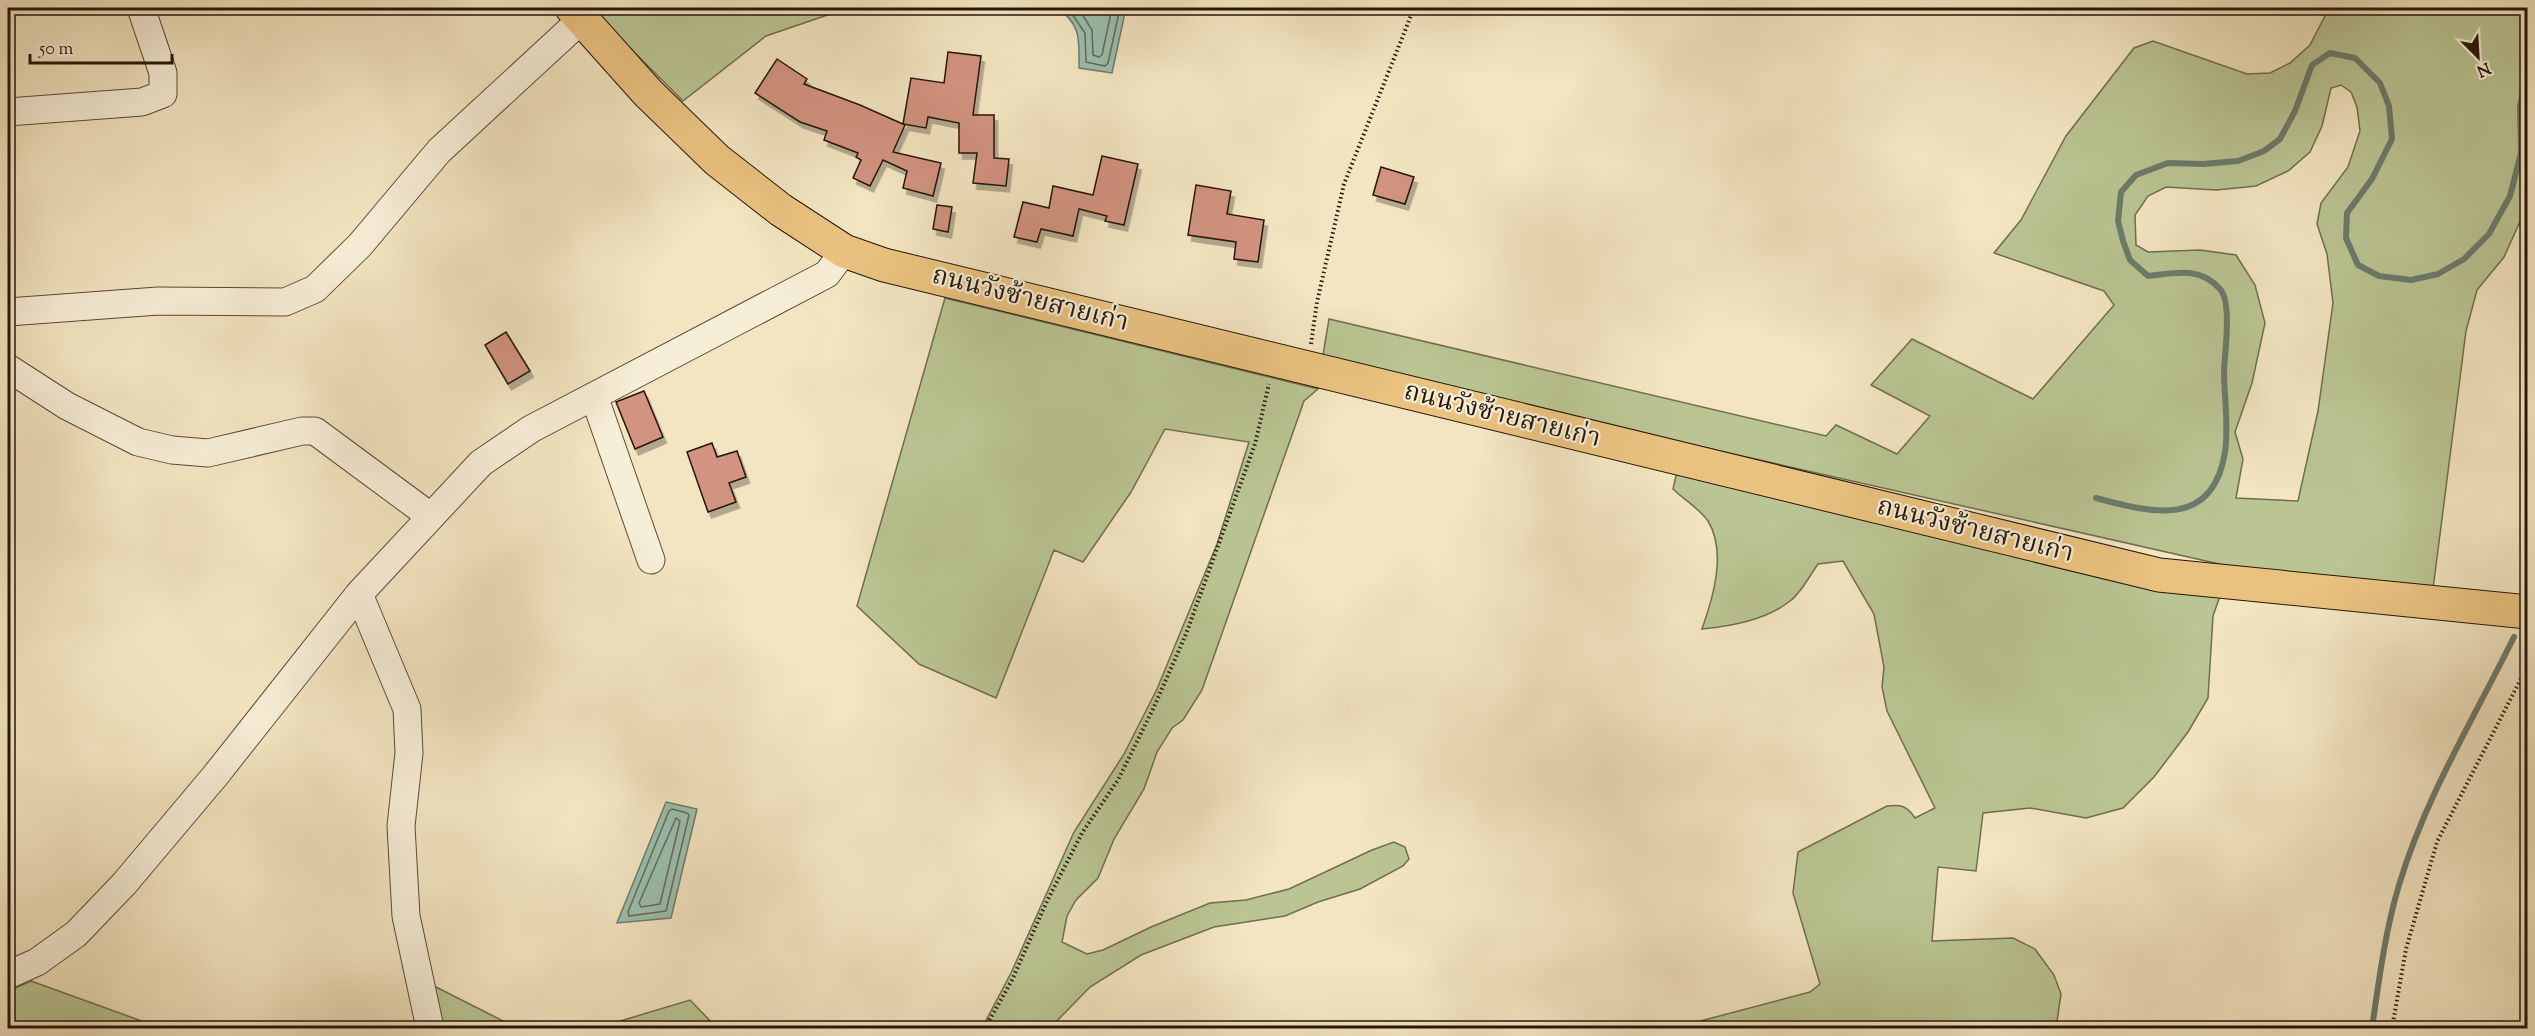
<svg xmlns="http://www.w3.org/2000/svg" width="2535" height="1036" font-family="'Sorts Mill Goudy','Noto Serif Thai',serif">
	<defs>
		<filter id="shadow"><feDropShadow dx="3.5" dy="6" stdDeviation="0" flood-color="#0004"/></filter>
	</defs>
	<rect width="100%" height="100%" fill="#f3e5c1"/>
	<filter id="stains"><feTurbulence type="fractalNoise" baseFrequency=".00333" numOctaves="4"/><feColorMatrix values="0 0 0 0 .2 0 0 0 0 .09 0 0 0 0 .02 0 0 0 .5 -.17"/></filter>
	<radialGradient id="worn" r=".72"><stop offset=".6" stop-color="#630" stop-opacity="0"/><stop offset="1" stop-color="#630" stop-opacity=".3"/></radialGradient>
	<path fill="#bac593" stroke="#6f6e4e" stroke-width="1.5" fill-rule="evenodd" d="M590,8H848L766,36L683,101Z
		M2329,8L2409,15V8H2527V206L2504,257L2477,290L2466,331L2433,589L2259,573L1322,361L1329,319L1826,436L1836,425L1897,454L1930,416L1871,385L1912,339L2033,399L2114,305L2104,291L1994,253L2021,220L2066,136L2134,48L2153,41L2247,74L2270,73L2290,63L2310,45ZM2341,85L2351,92L2357,107L2360,131L2348,167L2321,203L2317,224L2327,254L2333,303L2318,411L2298,501L2236,498L2243,459L2235,432L2252,383L2265,323L2255,285L2236,255L2200,250L2148,252L2136,245L2135,215L2148,196L2166,187L2216,190L2256,186L2288,171L2310,152L2322,126L2331,88Z
		M945,298L1318,389L1304,401L1202,690L1183,720L1172,728L1157,752L1144,789L1114,839L1098,878L1076,900L1067,916L1062,942L1087,954L1103,950L1151,927L1210,903L1246,900L1289,889L1372,850L1394,842L1405,847L1409,859L1403,866L1360,889L1318,902L1285,916L1214,927L1141,955L1090,987L1050,1028H982L1011,973L1074,832L1124,754L1157,689L1217,544L1249,442L1165,429L1131,492L1083,562L1054,550L996,698L919,664L857,606Z
		M1678,467L2221,593L2213,616L2208,698L2188,732L2154,777L2123,808L2086,818L2030,808L1983,813L1976,871L1938,867L1932,941L2013,938L2035,949L2054,975L2061,994L2056,1028H1674L1810,992L1820,984L1793,893L1798,852L1887,806C1901,804 1907,806 1915,818L1935,808L1887,711L1882,687L1884,667L1874,614L1843,561L1818,564C1810,575 1801,593 1790,601C1766,620 1732,626 1702,629C1713,598 1727,552 1708,521C1700,509 1683,499 1673,489Z
		M31,981L161,1028H8V991Z
		M426,982L517,1028H438Z
		M690,1000L717,1028H597Z"/>
	<path fill="#9cbfae" stroke="#6c7b6c" stroke-width="1.5" d="M1057,8H1126L1112,73L1079,68C1079,42 1082,24 1057,8Z
		M666,802L697,809L671,918L617,923Z"/>
	<g fill="none" stroke-linecap="round" stroke-linejoin="round">
		<path stroke="#606a5c" stroke-width="1.5" d="M1068,8L1085,33L1086,62L1105,66L1108,63L1120,8
			M1078,8L1092,30L1093,55L1099,57L1102,55L1112,8
			M672,809L687,813L689,815L666,911L629,916L628,912L669,811Z
			M676,818L680,821L660,904L641,907L639,903Z"/>
		<path stroke="#6c7b6c" stroke-width="6" d="M2096,498C2152,513 2213,529 2225,452C2229,426 2224,396 2224,370C2225,352 2232,302 2220,289C2200,266 2175,273 2148,276L2130,260L2123,241L2118,221L2121,192L2136,175L2168,163L2203,164L2238,161L2264,151L2280,139L2295,111L2312,65L2330,53L2355,58L2380,83L2389,106L2392,139L2372,179L2347,213L2346,238L2358,265L2379,276L2411,280L2438,274L2464,259L2489,234L2510,196L2521,153L2520,106L2528,70
			M2372,1028C2379,980 2385,932 2399,885C2425,798 2474,718 2514,637"/>
	</g>
	<path fill="#d29380" stroke="#241609" stroke-width="1.5" filter="url(#shadow)" d="M948,52L981,56L973,115H994V158L1009,159L1006,186L973,183L977,153H959V123L928,117L926,128L903,124L911,78L944,83Z
		M777,59L807,79L804,84L860,105L905,125L893,152L941,163L933,196L903,188L907,171L883,160L870,186L853,178L861,160L856,157L858,153L824,140L827,131L800,122L755,93Z
		M1102,156L1138,164L1124,225L1105,221L1107,216L1079,209L1073,236L1041,229L1037,242L1014,237L1023,202L1049,208L1053,186L1093,195Z
		M1381,167L1414,177L1405,204L1373,195Z
		M1196,185L1231,191L1227,214L1264,220L1258,262L1234,259L1236,242L1188,235Z
		M937,205L952,207L948,232L933,229Z
		M506,332L530,371L508,384L485,345Z
		M644,391L663,437L635,449L616,402Z
		M712,443L717,457L737,451L746,477L729,483L736,502L708,512L687,452Z"/>
	<g fill="none" stroke-linecap="round" stroke-linejoin="round">
		<g stroke="#584a37" stroke-width="29">
			<path id="minor" d="M8,112L142,102L163,94V73L141,8
				M8,312L158,301L285,302L315,289L360,245L439,151L582,19
				M8,368L67,406L138,442L172,450L208,453L302,431H315L430,516
				M594,396L651,560
				M359,594L407,709L409,753L401,826L406,916L430,1028
				M8,975L37,962L76,934L124,884L215,776L359,594L481,463L531,429L827,274L844,251"/>
		</g>
		<g stroke="#241609" stroke-width="35">
			<path id="major" d="M572,8L648,93L717,160L781,210L844,251L884,265L2159,575L2528,612"/>
		</g>
		<path stroke="#241609" stroke-width="4" stroke-dasharray="1.5 3" stroke-linecap="butt" d="M1311,344L1317,302L1344,184L1414,8
			M985,1028L1012,980L1047,901L1082,833L1118,780L1154,707L1186,634L1255,444L1269,384
			M2392,1028L2406,949L2437,842L2528,665"/>
		<use href="#minor" stroke="#f7eed7" stroke-width="27"/>
		<use href="#major" stroke="#eac280" stroke-width="33"/>
	</g>
	<g text-anchor="middle" dominant-baseline="central" stroke-width="4.5" stroke-linejoin="round" paint-order="stroke">
		<g font-size="26" fill="#241609" stroke="#f7eed7">
			<text transform="translate(1030 300) rotate(14)">ถนนวังซ้ายสายเก่า</text>
			<text transform="translate(1502 416) rotate(14)">ถนนวังซ้ายสายเก่า</text>
			<text transform="translate(1975 531) rotate(14)">ถนนวังซ้ายสายเก่า</text>
		</g>
	</g>
	<rect width="2535" height="1036" fill="none" stroke="#f3e5c1" stroke-width="30"/>
	<rect x="9" y="9" width="2517" height="1018" fill="none" stroke="#241609" stroke-width="3"/>
	<rect x="15" y="15" width="2505" height="1006" fill="none" stroke="#241609" stroke-width="1.5"/>
	<g transform="translate(2478 57) rotate(156)" stroke="#f7eed7" stroke-width="4.5" paint-order="stroke">
	<path d="M0-4.5L10 22L0 15L-10 22Z" fill="#241609"/>
	<text y="-9" font-size="16" font-weight="bold" text-anchor="middle" fill="#241609">N</text>
	</g>
	<path d="M30 54v9h142v-9" fill="none" stroke="#241609" stroke-width="3"/>
	<text x="39" y="54" font-size="18" fill="#241609" stroke="#f7eed7" stroke-width="4.5" paint-order="stroke">50 m</text>
	<rect width="100%" height="100%" filter="url(#stains)"/>
	<rect width="100%" height="100%" fill="url(#worn)"/>
</svg>
